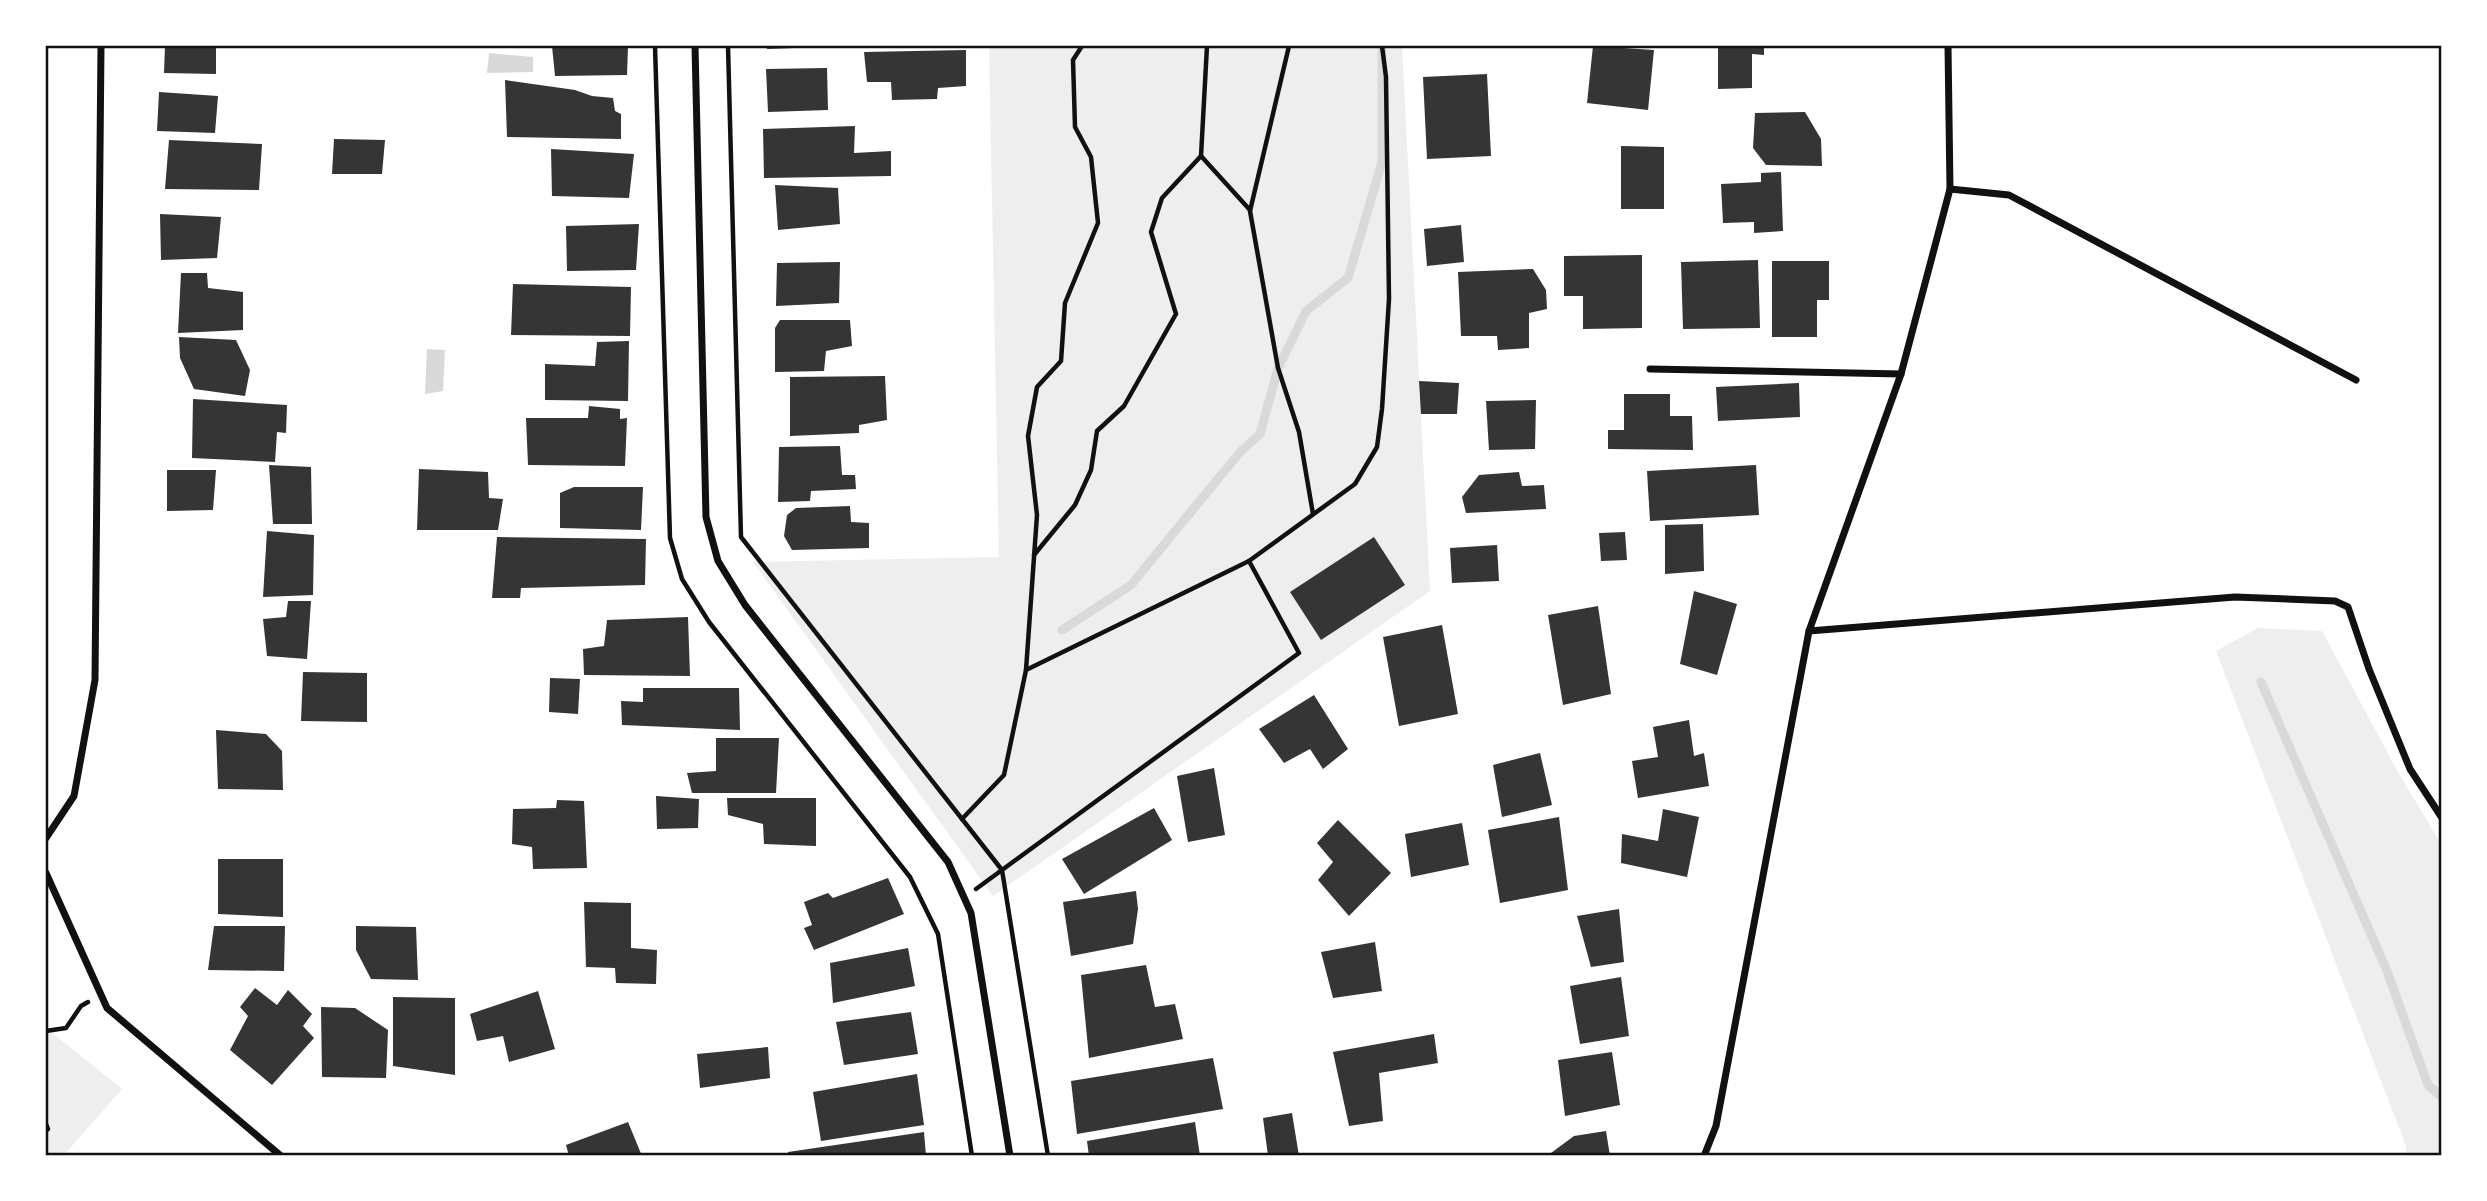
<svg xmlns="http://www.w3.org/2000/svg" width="2487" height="1201" font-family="Raleway,sans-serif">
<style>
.green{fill:#eee}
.water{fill:#d9d9d9}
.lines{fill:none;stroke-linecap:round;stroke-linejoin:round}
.stream{stroke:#d9d9d9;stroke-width:9}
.building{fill:#353535}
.path{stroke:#111;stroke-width:4.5}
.minor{stroke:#111;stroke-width:7}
.neatline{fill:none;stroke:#111;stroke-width:2.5}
</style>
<rect width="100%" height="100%" fill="#fff"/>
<g class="green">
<polygon points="989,46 1402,46 1430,591 993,896 753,562 999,557"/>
<polygon points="2258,628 2322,631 2398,772 2441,844 2441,1155 2406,1155 2406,1146 2216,651"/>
<polygon points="46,1028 122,1089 64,1155 46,1155"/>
</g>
<g class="water">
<polygon points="489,53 533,57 533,72 487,73"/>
<polygon points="427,349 445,350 443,391 425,394"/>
</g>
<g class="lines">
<g class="stream">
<polyline points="1062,630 1131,585 1240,452 1260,434 1278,368 1306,311 1348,278 1382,162 1382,50"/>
<polyline points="2261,682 2387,971 2428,1085 2442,1097"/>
</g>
</g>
<g class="building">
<polygon points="165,46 216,46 216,74 164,73"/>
<polygon points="552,46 628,46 627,75 555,76"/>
<polygon points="767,46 795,46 795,48 767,49"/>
<polygon points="1593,46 1654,50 1648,110 1587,103"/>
<polygon points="1718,46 1764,46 1764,55 1752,54 1752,88 1718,89"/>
<polygon points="966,50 966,86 938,88 937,99 892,100 891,82 867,82 864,52"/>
<polygon points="827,68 828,110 768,112 766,69"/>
<polygon points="1487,74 1491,156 1427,159 1423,77"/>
<polygon points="505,80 575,90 592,96 613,98 615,111 621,114 621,139 507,137"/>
<polygon points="159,92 218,96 215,133 157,131"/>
<polygon points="1805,112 1821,139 1822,166 1766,165 1753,148 1755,113"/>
<polygon points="855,126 854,153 891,151 891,176 764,178 763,129"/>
<polygon points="334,139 385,140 382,174 332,174"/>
<polygon points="169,140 262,144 259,190 165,189"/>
<polygon points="1621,146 1664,147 1664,209 1621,209"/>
<polygon points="551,149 634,154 629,198 552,196"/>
<polygon points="1781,172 1783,231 1754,233 1754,222 1723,223 1721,184 1761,182 1761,173"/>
<polygon points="775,185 838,188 840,224 778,230"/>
<polygon points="160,214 221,217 217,258 161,260"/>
<polygon points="639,224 636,270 567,271 566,226"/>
<polygon points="1461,225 1464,262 1427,266 1424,229"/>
<polygon points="1642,255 1642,328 1583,329 1583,296 1564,296 1564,256"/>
<polygon points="1758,260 1760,328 1683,329 1681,262"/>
<polygon points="1772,261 1829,261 1829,300 1817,300 1817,337 1772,337"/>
<polygon points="840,262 839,303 776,306 777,263"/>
<polygon points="1533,269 1546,290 1547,309 1529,313 1529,348 1498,350 1497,336 1461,336 1458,272"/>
<polygon points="181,273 207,273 208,288 243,292 243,330 178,333"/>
<polygon points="513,284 631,287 630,336 511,335"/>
<polygon points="780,320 850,320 852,346 826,351 824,371 775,372 775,328"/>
<polygon points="179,337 236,340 250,370 245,396 194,389 180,358"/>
<polygon points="629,341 628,401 545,400 545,364 595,366 597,342"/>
<polygon points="885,376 887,420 859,425 859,433 790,436 790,377"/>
<polygon points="1419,381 1459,383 1457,414 1421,414"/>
<polygon points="1799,383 1800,417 1718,421 1716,387"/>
<polygon points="1624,394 1670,394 1670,416 1692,416 1693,450 1608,449 1608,430 1624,430"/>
<polygon points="193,399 287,405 286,433 277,432 275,462 192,458"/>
<polygon points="1536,400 1535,449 1489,450 1486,401"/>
<polygon points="589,406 620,409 620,419 627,418 625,466 528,465 526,418 588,418"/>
<polygon points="840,446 842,475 855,475 856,489 811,491 810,501 778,502 779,447"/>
<polygon points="269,465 311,467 312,524 273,524"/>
<polygon points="1756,465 1759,515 1650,521 1647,471"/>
<polygon points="419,469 488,472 489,498 503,499 498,530 417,530"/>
<polygon points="167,470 216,470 213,510 167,511"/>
<polygon points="1519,472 1522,486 1544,485 1546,509 1466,513 1462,497 1479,475"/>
<polygon points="574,487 643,487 641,530 560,528 560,493"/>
<polygon points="850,506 851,522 869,523 869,548 792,550 784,536 787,515 796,508"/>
<polygon points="1703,524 1704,571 1665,574 1665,525"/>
<polygon points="267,531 314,535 313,595 263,597"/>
<polygon points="1625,532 1627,560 1601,561 1599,533"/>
<polygon points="497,537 646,539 645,585 521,588 520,598 492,598"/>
<polygon points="1374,537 1405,585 1321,640 1290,592"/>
<polygon points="1497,545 1499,581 1452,583 1450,548"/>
<polygon points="1694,591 1737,604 1717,675 1680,664"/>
<polygon points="288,601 311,601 307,659 267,656 263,619 286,617"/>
<polygon points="1598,606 1611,694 1563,705 1548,615"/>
<polygon points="688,617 690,676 584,675 583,649 604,646 607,620"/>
<polygon points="1442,625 1458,714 1399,726 1383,637"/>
<polygon points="303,672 367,673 367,722 301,721"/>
<polygon points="550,678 580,679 578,714 549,712"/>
<polygon points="643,688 739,688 740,730 622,725 621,701 643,702"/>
<polygon points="1314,695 1348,749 1323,769 1310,749 1284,763 1259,729"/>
<polygon points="1689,720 1694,756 1704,753 1709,786 1638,798 1632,761 1658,757 1653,727"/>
<polygon points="216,730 266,734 282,751 283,790 218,789"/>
<polygon points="716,738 779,738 776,793 692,793 687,773 716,771"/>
<polygon points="1540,753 1552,805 1502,817 1493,765"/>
<polygon points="1214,768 1225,835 1188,842 1177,776"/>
<polygon points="656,796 699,799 698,828 657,829"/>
<polygon points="727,798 816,798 816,846 764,844 763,824 728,815"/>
<polygon points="557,800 584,801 587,868 533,869 532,847 512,844 513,809 556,808"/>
<polygon points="1154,808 1172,840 1084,894 1062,859"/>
<polygon points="1663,809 1699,817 1687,877 1621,863 1622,834 1658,841"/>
<polygon points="1559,817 1568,890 1500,903 1488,830"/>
<polygon points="1338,820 1391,873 1349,916 1318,880 1333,862 1317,843"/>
<polygon points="1462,823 1469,865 1411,877 1405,834"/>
<polygon points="218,859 283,859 283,917 218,914"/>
<polygon points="888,878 904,914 814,950 804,928 812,925 804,902 828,893 833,898"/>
<polygon points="1136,891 1138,909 1133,944 1071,956 1063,902"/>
<polygon points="584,902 631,903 631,948 657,950 656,984 616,983 615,968 586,967"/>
<polygon points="1619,909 1624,962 1591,967 1577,916"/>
<polygon points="214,926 285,926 284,971 208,970"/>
<polygon points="356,926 416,927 418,980 371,979 356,950"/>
<polygon points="1375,942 1382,991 1333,998 1321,952"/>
<polygon points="908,948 915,986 833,1003 830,963"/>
<polygon points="1146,965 1155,1007 1175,1004 1183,1039 1089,1058 1081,975"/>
<polygon points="1621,977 1629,1036 1580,1044 1570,986"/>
<polygon points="255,988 277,1005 288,990 312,1014 303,1026 314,1038 272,1085 230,1050 248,1016 240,1007"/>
<polygon points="538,991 555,1049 509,1062 503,1036 477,1041 470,1014"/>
<polygon points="393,997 455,998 455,1075 393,1066"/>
<polygon points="321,1007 355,1008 388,1030 386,1078 322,1077"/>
<polygon points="911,1012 918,1054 844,1065 836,1022"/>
<polygon points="1434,1034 1438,1063 1379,1073 1383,1121 1349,1126 1333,1052"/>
<polygon points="768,1047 770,1078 700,1088 697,1054"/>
<polygon points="1612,1052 1620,1105 1565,1116 1558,1060"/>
<polygon points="1213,1058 1223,1109 1077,1134 1071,1081"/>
<polygon points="917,1074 924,1125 821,1141 813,1092"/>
<polygon points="1292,1113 1299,1156 1268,1156 1263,1118"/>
<polygon points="628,1122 642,1156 569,1156 566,1145"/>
<polygon points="1195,1122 1200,1156 1089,1156 1087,1141"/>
<polygon points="1606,1131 1610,1156 1551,1156 1551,1153 1574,1136"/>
<polygon points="924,1132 926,1156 789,1156 788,1152"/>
</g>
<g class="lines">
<g class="path">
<polyline points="655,46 670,538 682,579 709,622 910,877 938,934 972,1156"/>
<polyline points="728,46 741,537 1002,870 1048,1156"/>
<polyline points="1289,46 1250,211 1278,368 1299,432 1313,514"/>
<polyline points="1201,156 1250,210"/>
<polyline points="1034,555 1075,505 1091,470 1097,431 1124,406 1176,314 1151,232 1162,198 1201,156 1207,46"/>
<polyline points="1026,670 1037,515 1028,436 1037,387 1061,361 1065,303 1098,223 1091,157 1075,127 1073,60 1082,46"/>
<polyline points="962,819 1004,775 1026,670 1249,561 1355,484 1377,447 1382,409 1389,299 1386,77 1382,46"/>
<polyline points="976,889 1299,653 1249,561"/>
<polyline points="46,1031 66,1028 81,1006 88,1002"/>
<polyline points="46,1124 48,1129 46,1131"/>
</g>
<g class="minor">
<polyline points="695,46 706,517 718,561 745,605 948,862 971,913 1010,1156"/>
<polyline points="1950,189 2009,195 2356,380"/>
<polyline points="1650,369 1901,374"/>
<polyline points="1809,631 2235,597 2335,601 2348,607 2369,669 2410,769 2442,818"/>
<polyline points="46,838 74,796 95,680 101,46"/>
<polyline points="46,873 107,1008 281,1156"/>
<polyline points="1704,1156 1716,1126 1809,631 1901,374 1950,189 1948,46"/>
</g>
</g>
<rect width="2487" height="1201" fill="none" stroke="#ffffff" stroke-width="94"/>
<rect x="47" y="47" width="2393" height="1107" class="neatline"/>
</svg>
